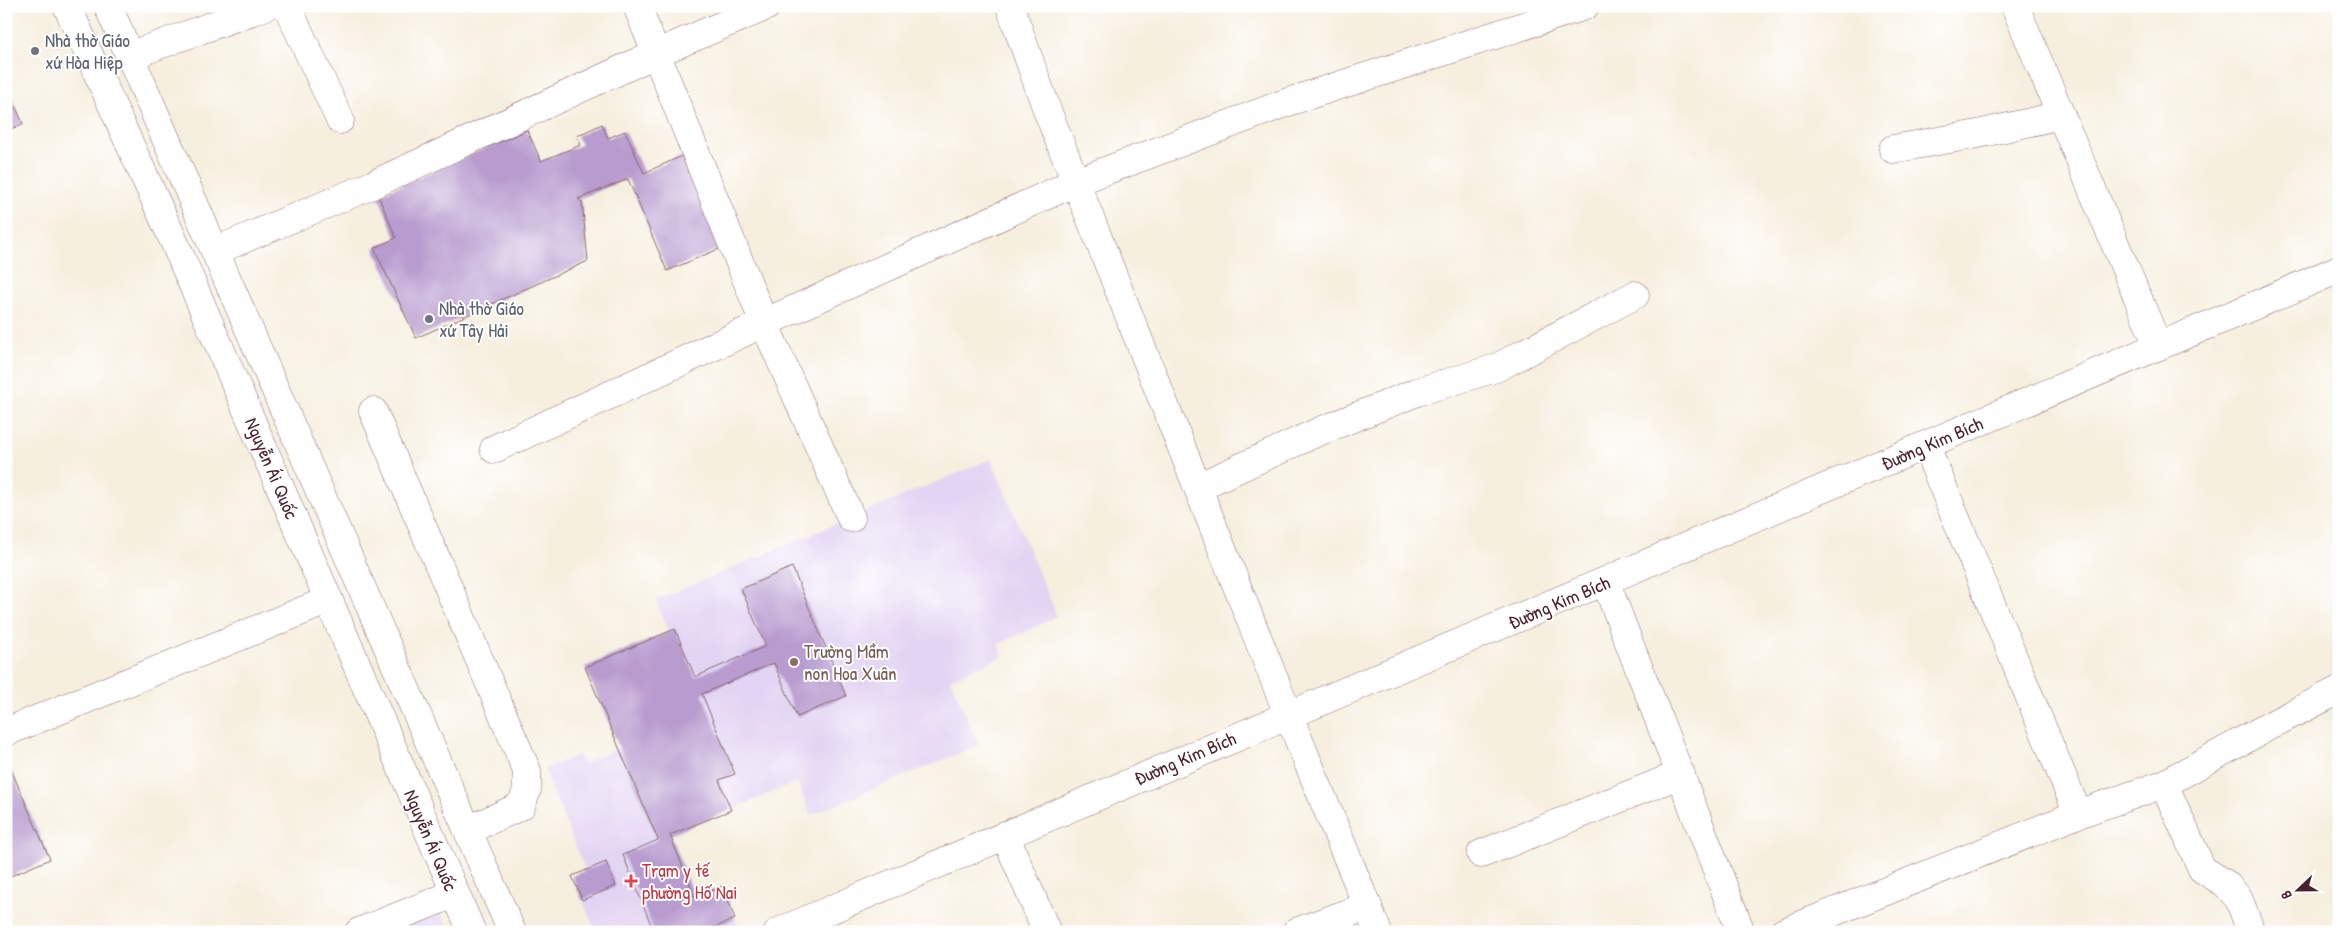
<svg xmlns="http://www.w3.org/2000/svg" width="2345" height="938" font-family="'Patrick Hand',sans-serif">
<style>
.built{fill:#e2d4f3}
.building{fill:#b89bcf}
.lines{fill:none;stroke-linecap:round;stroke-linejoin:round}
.street-casing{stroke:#86686a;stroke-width:29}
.primary-casing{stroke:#86686a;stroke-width:29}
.street{stroke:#fff;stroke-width:28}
.primary{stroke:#fff;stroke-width:28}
.worship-dot{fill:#6b7280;stroke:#fff;stroke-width:2}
.education-dot{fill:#8d6e63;stroke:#fff;stroke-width:2}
.health-dot{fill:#e0444e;stroke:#fff;stroke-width:2}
.labels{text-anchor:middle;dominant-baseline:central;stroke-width:4;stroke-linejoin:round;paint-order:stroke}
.worship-label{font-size:19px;fill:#5b616d;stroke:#fff;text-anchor:start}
.street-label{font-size:19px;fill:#4a1f2b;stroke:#fff}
.education-label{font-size:19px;fill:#785e54;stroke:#fff;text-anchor:start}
.health-label{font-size:19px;fill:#be3a42;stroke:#fff;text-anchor:start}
</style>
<rect width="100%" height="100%" fill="#fff"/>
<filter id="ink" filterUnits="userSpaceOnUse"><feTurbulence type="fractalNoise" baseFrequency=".02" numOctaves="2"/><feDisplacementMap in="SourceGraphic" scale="10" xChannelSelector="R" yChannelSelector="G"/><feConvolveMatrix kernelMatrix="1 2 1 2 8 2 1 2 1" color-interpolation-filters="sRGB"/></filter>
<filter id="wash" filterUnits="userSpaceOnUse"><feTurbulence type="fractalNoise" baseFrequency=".0096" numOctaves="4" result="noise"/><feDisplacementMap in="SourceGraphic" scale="20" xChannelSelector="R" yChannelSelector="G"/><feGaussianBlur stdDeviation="1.12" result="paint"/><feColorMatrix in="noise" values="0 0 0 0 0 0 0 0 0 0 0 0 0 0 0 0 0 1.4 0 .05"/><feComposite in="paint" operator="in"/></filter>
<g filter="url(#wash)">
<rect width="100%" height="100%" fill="#f6efde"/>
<g class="built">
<polygon points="991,459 1057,616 998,645 1003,656 950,679 979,745 811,815 797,782 670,835 695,897 723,886 740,932 596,932 572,876 585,870 544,769 578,755 583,764 620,747 585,667 669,632 656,600"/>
<polygon points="440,911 450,932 386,932"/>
<polygon points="836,922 840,932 812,932"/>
</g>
<g id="blocks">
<g class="building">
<polygon points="6,88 8,88 23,124 6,131"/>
<polygon points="602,124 608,138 625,131 644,173 682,156 721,248 667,271 628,179 578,199 582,202 588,261 416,338 374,248 396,238 378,195 527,130 541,161 581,145 577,136"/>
<polygon points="792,567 846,696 797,717 774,663 702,694 735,774 719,780 731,810 670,835 695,897 723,886 735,919 704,932 654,932 623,855 658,840 585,667 675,629 695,677 766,646 741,589"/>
<polygon points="6,758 50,859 6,878"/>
<polygon points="606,862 616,886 582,900 572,876"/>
</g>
</g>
</g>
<g filter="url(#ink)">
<use href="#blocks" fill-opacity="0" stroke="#86686a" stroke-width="1"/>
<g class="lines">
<g class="street-casing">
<g id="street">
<polyline points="287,6 340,120"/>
<polyline points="637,6 764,323 851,518"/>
<polyline points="1010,6 1047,110 1288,714 1378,932"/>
<polyline points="2015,6 2158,346"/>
<polyline points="129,56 266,6"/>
<polyline points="1893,149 1978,134 2061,115"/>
<polyline points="215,251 372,185 655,54 767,6"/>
<polyline points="373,411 527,771 527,790 521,806 468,830"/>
<polyline points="1926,446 2078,814"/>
<polyline points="494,449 764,323 1076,182 1288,102 1585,6"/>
<polyline points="1198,487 1318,432 1417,392 1496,368 1635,295"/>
<polyline points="1606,583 1741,932"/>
<polyline points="6,732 329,600"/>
<polyline points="2164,784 2202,869 2226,884 2239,899 2251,932"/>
<polyline points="1005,835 1047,932"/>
<polyline points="1481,854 1681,774"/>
<polyline points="359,932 454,894"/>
<path d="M 778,932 C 1298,710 1820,493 2339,269"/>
<polyline points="1296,932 1368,906"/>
<polyline points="1784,932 2078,814 2164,784 2271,725 2339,690"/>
</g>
</g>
<g class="primary-casing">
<g id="primary">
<polyline points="67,6 176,246 472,932"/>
<polyline points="108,6 512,932"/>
</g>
</g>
<use href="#street" class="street"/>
<use href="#primary" class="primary"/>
</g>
</g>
<g class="worship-dot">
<circle cx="35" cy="51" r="5"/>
<circle cx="429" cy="319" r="5"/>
</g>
<circle class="education-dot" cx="794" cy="662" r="5"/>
<path class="health-dot" d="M628.5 873.5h5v5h5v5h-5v5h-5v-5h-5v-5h5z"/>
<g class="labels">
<g class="worship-label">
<text x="45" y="40">Nhà thờ Giáo<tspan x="45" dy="22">xứ Hòa Hiệp</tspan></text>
<text x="439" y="308">Nhà thờ Giáo<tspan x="439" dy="22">xứ Tây Hải</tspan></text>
</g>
<g class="street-label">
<text transform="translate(1932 443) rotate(-23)">Đường Kim Bích</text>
<text transform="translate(272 468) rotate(67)">Nguyễn Ái Quốc</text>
<text transform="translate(1559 602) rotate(-23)">Đường Kim Bích</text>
<text transform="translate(1185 758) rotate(-23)">Đường Kim Bích</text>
<text transform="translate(431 840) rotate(67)">Nguyễn Ái Quốc</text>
</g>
<g class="education-label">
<text x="804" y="651">Trường Mầm<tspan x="804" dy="22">non Hoa Xuân</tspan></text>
</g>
<g class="health-label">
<text x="642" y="870">Trạm y tế<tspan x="642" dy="22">phường Hố Nai</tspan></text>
</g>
</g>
<rect width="2345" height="938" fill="none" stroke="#fff" stroke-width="25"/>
<g transform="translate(2298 890) rotate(248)" stroke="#ffffff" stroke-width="4" paint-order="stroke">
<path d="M0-4L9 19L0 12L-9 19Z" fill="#4a1f2b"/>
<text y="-8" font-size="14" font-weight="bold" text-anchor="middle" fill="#4a1f2b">B</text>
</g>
</svg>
